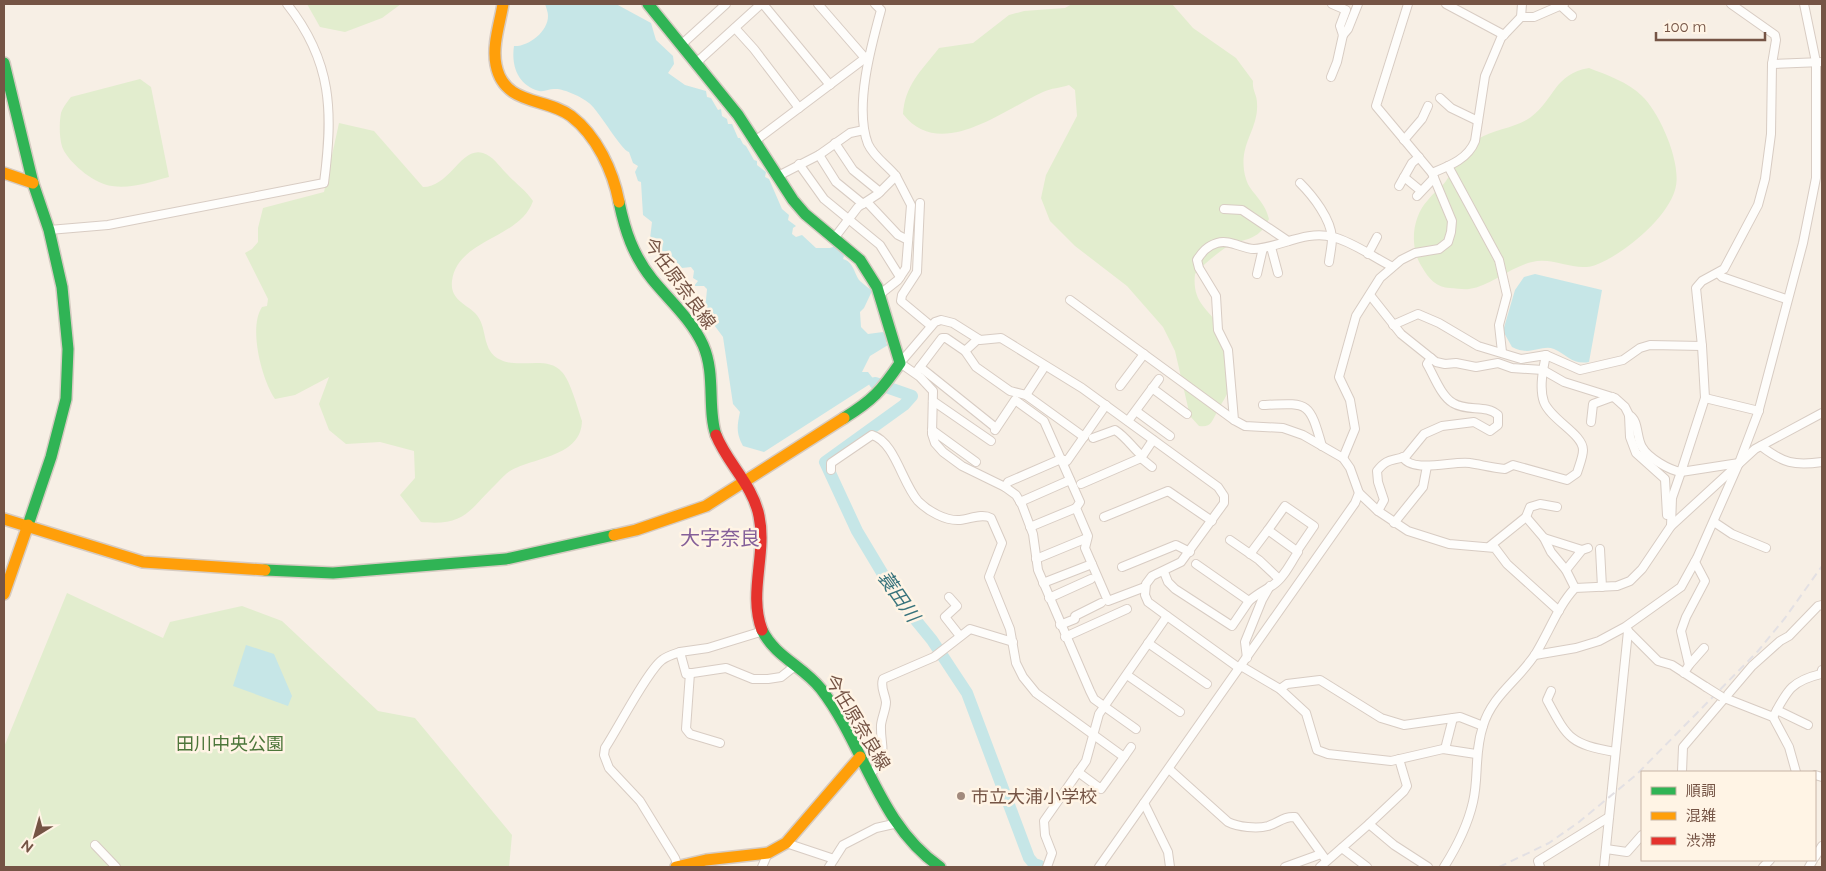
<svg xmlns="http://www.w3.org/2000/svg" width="1826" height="871" font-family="Raleway,'Noto Sans JP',sans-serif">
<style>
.green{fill:#e2edce}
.water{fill:#c6e6e7}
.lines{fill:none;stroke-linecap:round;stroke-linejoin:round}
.river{stroke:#c6e6e7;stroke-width:12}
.street-casing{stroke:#d8ccc3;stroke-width:10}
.fast-casing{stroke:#d6cbc2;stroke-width:14}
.slow-casing{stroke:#d6cbc2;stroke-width:14}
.jam-casing{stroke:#d6cbc2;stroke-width:14}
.street{stroke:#fefdfb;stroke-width:8}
.fast{stroke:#30b455;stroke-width:11}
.slow{stroke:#ff9f0a;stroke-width:11}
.jam{stroke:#e5322d;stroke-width:11}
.rail{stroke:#e3e0e3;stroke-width:2;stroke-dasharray:8 5;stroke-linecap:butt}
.street-bridge-casing{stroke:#d8ccc3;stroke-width:10;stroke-linecap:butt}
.street-bridge{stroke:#fefdfb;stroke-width:8}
.poi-dot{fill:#a28a7d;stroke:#fff4e5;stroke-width:2}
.labels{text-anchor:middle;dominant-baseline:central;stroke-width:5;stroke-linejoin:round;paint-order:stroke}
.street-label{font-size:18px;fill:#755445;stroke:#fff4e5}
.park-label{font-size:18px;fill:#4d763a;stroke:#fff4e5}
.poi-label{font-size:18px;fill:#755445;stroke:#fff4e5;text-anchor:start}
.water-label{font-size:19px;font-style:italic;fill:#38737c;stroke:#fff4e5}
.quarter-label{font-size:20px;fill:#845f99;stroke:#fff4e5}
</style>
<rect width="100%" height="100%" fill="#f7efe5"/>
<g class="green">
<polygon points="307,4 401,4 382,18 345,32 320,27"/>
<path d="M 1072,4 L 1172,4 L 1193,28 L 1236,58 L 1253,81 C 1252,90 1257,95 1257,103 C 1259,131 1236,145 1246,179 C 1250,193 1264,199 1269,219 C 1258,243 1243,237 1225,248 C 1215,255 1203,265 1195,274 C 1192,301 1206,308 1221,327 C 1233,344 1234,372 1228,391 C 1226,398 1220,405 1217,412 C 1212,421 1211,428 1199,426 L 1190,416 L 1175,351 L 1163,327 L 1127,286 L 1075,246 L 1050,221 L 1041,198 L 1046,175 L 1077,116 L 1075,90 L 1069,85 C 1061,88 1051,88 1043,92 C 1003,110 940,162 903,114 C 905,85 921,71 939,48 L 973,43 L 1009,15 L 1024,11 L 1065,8 Z"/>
<path d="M 1589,68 C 1607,75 1628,82 1642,96 C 1660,113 1683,165 1675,190 C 1667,218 1625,253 1598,264 C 1576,274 1555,256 1532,262 C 1510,267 1491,286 1469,289 C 1464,290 1456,288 1450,288 C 1437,288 1428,278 1422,267 C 1409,247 1412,217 1428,200 C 1433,193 1441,188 1446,181 C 1456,166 1463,149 1478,139 C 1494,129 1516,128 1531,117 C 1555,99 1554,74 1589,68 Z"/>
<path d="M 140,79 L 151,87 L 169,177 C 150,182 131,189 112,186 C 95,184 73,166 64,151 C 59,142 59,123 61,113 C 63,107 68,101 71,97 Z"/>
<path d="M 339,123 L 374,131 L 423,187 C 450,187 461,146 483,153 C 493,156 499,166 506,173 C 515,183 526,190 533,201 C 520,239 457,239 452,281 C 450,299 464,303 475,313 C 489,327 480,351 501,360 C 519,369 548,355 562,372 C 570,380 578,409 582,421 C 581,457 534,457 510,471 C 505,474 500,480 496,484 C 468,511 466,526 421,522 L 400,495 L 415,478 L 414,451 L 380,442 L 346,444 L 329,430 L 319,404 L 329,377 L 295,395 L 275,399 C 262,380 248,328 262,307 L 267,306 L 268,299 L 245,253 L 252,249 L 258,242 L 258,228 L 263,208 L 324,192 Z"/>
<polygon points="67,593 163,638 170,622 242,606 282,621 378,711 415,718 512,835 509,867 4,867 4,747"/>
</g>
<g class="water">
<path d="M 545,4 L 616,4 L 651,23 L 656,40 L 673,56 L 674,64 L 668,73 L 685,85 L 706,91 L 707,97 L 711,98 L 718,110 L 721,109 L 722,116 L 727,119 L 728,124 L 732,124 L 738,138 L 740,138 L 743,144 L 746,146 L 754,160 L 757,161 L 757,165 L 766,172 L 765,177 L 769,179 L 782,209 L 789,215 L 788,220 L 796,226 L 793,228 L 792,234 L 796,237 L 802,235 L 816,248 L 830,248 L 836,246 L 844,256 L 843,259 C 854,262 854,274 860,281 C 863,284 868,287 872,291 L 864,308 L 860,312 L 861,327 L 868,334 L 883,332 L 888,338 L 886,343 L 888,345 L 870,356 L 862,372 L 868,372 L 875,381 L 884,382 L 880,387 L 870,384 L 764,452 L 743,446 C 736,433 737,426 740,412 L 733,404 L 723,337 L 700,306 L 706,300 L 707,289 L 704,286 L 694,286 L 698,281 L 693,278 L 694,271 L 691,267 L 682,268 L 677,263 L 672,265 L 650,239 L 652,222 L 643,215 L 641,182 L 638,181 L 635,172 L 638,166 L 633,163 L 629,152 C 621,150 600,112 589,103 C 582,97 563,88 554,89 C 549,89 545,92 539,91 C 518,85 511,66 514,46 C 528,47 548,32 548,16 C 548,12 546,7 545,4 Z"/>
<path d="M 1535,274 L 1602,290 L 1589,362 C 1573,365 1567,355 1554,349 C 1541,344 1531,357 1512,347 L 1503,331 L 1515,290 L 1524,277 Z"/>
<polygon points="246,645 274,654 292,696 288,706 233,686"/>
</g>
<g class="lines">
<polyline class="river" points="875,383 912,396 904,405 825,462 857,531 896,596 932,640 967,693 1029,858 1034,864 1040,866"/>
<g class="street-casing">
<g id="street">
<polyline points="763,4 830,85"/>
<polyline points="818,4 865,58"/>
<polyline points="1446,4 1504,35"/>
<polyline points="1560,5 1572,16"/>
<polyline points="1521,17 1534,17 1564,4"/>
<polyline points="735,28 754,49 799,108"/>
<polyline points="1343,35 1348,29 1358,4"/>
<polyline points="681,45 726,4"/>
<polyline points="696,63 761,4"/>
<polyline points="1772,64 1822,62"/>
<polyline points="1331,77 1337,62 1343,35 1340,26 1346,10 1332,4"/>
<polyline points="1440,98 1451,108 1478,121"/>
<polyline points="1404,140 1422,119 1428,106"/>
<polyline points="755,141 868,56"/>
<polyline points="835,143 853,170 880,192"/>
<polyline points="819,155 836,182 863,204"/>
<polyline points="799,164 824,199 880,245 900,277"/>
<polyline points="1448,166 1499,260 1507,295 1499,325 1502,352"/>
<path d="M 1432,173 C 1449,166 1468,159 1475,141 L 1485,76 L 1501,38 L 1521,17 L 1522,4"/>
<polyline points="778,176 819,155 850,133 864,130"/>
<polyline points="1404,177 1421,191"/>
<path d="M 1300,183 C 1313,196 1331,219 1332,238 C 1332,246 1330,254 1329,262"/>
<polyline points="1399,186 1412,163 1419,157"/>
<polyline points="1417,196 1434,178"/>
<polyline points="867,202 898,235 908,240"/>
<polyline points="920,203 917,272 902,295 901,301 931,326"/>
<polyline points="1224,209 1242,210 1288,241"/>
<path d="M 49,230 L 108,225 L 324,183 C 333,113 333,62 287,4"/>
<path d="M 835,237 L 858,207 L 878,194 L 896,176 C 887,165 874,157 868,144 C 854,108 871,46 881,10 L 875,4"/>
<polyline points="1271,247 1278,273"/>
<polyline points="1368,254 1377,237"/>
<path d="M 1391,266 C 1373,257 1353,242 1333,237 C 1305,230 1282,247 1254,249 C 1242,249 1230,239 1217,243 C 1207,246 1202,252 1197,260 L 1199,268 L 1216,296 L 1218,330 L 1228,350 L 1234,420 L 1245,426 L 1283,428 L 1303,435 L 1343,458 L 1350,468 L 1359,493 L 1378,511 L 1408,531 L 1449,544 L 1495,548 L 1507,564 L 1559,611"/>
<polyline points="1718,273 1722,277 1786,299"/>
<polyline points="1257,274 1263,248"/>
<polyline points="879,295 898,280 906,268 911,205 896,176"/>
<polyline points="1370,295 1401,334 1436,362 1445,364 1456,363 1476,367 1498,363 1512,368 1543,370 1564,382 1615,398 1625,407 1629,415 1630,437 1636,453 1665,479 1667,515"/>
<polyline points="1070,300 1234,420"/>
<polyline points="1393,325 1418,314 1439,323 1478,346 1521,359 1546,355 1580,370 1623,360 1640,348 1650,345 1702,346 1696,288 1702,281 1724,269 1758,205 1765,179 1771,134 1772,64 1776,40 1775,35 1731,4"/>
<polyline points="1702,346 1705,398 1681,472 1739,463"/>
<polyline points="965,351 976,367 1010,391 1026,395 1084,437"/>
<polyline points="920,367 996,428"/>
<polyline points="917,371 942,338 946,338 965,351 978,339"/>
<polyline points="1120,386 1144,354"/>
<polyline points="1152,388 1187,414"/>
<polyline points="1026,395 1045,366"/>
<polyline points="1705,398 1759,411"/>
<polyline points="933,401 991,441"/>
<path d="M 1263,405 C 1309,403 1309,401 1322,446"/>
<polyline points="1136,411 1170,436"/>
<polyline points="1128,421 1159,379"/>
<polyline points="1591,422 1593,404 1612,397"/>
<polyline points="932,430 976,462"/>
<polyline points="995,430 1015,400 1044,421 1080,502 1076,508 1088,536 1085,548 1108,601 1145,587"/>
<path d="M 1093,438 L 1115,430 C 1126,437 1132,447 1141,455"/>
<path d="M 1761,446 C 1783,463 1794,466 1822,462"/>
<path d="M 1403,457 C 1412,474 1455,460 1470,463 C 1482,465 1493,468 1505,469 L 1513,465 L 1567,480 L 1577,473 C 1579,466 1583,457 1583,450 C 1583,434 1551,420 1544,402 C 1539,388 1543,369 1546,355"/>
<polyline points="1343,458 1355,429 1350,400 1339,377 1356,316 1380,278 1401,260 1415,253 1439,249 1448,242 1451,232 1452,221 1432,173 1376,106 1408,4"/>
<polyline points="1152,467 1141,458 1153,440"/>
<path d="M 831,470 L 831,463 L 872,435 C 895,442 902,483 918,501 C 928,511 945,521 960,520 C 970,519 982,513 991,518 L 1002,543 L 989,577 L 1010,629 L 1016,663 L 1023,677 L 1036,693 L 1124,757 L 1101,789 L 1078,772"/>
<polyline points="1081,484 1141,458"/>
<polyline points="1005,487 1008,482 1061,459 1067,461 1106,405"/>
<polyline points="1020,502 1070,480"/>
<path d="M 1378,511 L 1384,500 L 1378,482 L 1377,471 C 1388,457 1392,462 1406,456 L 1424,434 L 1442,426 L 1474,422 L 1490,431 L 1498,425 L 1498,415 C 1486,404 1467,412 1453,403 C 1441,396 1434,376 1427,364 L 1431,358"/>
<polyline points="1104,517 1168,491 1212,521"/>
<polyline points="1526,517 1544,538 1582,550"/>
<polyline points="1714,522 1732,534 1766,548"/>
<polyline points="1394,523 1423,487 1427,466"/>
<polyline points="1671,526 1755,449 1822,413"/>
<polyline points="1030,527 1076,508"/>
<polyline points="1544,538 1551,552 1566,570"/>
<polyline points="1230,540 1259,560 1279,579"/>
<polyline points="1490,546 1526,517 1530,507 1540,504 1557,507"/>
<polyline points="1600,549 1602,587"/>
<polyline points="1250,554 1268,530"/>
<polyline points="1036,559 1087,538"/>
<polyline points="1122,567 1176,545 1190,552"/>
<polyline points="1164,572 1168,582 1175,589 1232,626 1249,601 1196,564"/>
<polyline points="1043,583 1092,564"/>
<polyline points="1575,588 1566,570 1582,550 1588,548"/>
<polyline points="949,597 957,606 945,617 960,636"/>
<polyline points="1049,598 1091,579"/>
<path d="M 1249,601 C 1257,594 1265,590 1273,585 C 1284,578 1291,562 1298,552 L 1268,530 L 1285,506 L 1314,526 L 1297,551"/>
<polyline points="1060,625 1075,619 1075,616 1101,603"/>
<polyline points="1626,629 1658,661 1672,665 1706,687"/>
<polyline points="1065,637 1127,609"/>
<polyline points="1148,643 1207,684"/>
<polyline points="680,652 708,648 763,631"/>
<polyline points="1535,655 1576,648 1599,641 1625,627 1681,587 1697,558 1739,463 1758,413 1803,243 1816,178 1816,62 1804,4"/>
<polyline points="1247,658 1245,642 1262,600 1270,586"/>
<polyline points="1689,665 1704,648"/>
<polyline points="1241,666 1280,689 1306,713 1317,750 1328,754 1391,761 1443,749 1476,754"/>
<polyline points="690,673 686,729 690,734 720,743"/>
<polyline points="1684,673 1689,665 1681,631 1686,617 1705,581 1695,562"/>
<polyline points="1127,675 1180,712"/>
<polyline points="1280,689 1287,684 1320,680 1381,718 1404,725 1460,717 1483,726"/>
<path d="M 1551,691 L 1547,700 C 1568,739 1570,744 1615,752"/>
<polyline points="1722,697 1773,717 1789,747 1796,772"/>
<polyline points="1777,710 1808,725"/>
<path d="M 1773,717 C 1787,691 1791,681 1821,674 L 1822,670"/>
<polyline points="1136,729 1094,699 1090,691 1038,570 1033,534 1022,505 1016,495 1005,487 962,466 943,452 935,443 932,434 933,391 920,377 900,363 935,322 941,320 953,323 980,340 1001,338 1082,388 1218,487 1224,496 1224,503 1181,562 1152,576 1146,584 1145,595 1148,602 1167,616 1239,668"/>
<polyline points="1445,749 1453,718"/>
<polyline points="1124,757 1131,747"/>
<path d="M 1169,769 L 1228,822 C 1238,827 1257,829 1268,826 C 1278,823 1284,816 1295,817 L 1326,860"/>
<polyline points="1682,772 1683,747 1752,666 1780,641 1789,636 1818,606 1822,605"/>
<path d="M 870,774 C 890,757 880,747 881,725 C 882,717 886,709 886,702 C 885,693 880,688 883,679 L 934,657 L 970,629 L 1013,642"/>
<polyline points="1815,775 1822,777"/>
<polyline points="1144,803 1168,852 1170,867"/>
<polyline points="1369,824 1404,791 1407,786 1399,759"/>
<polyline points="786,843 834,859"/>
<polyline points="95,845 116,867"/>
<polyline points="1342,848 1367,867"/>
<polyline points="1606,849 1627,852 1642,835"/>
<polyline points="1815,857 1822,846"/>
<path d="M 678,867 L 675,858 L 640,801 L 609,768 L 604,755 L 605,748 C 617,730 648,670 662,660 C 667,656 674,654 680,652 L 686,674 L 726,668 L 753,679 L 768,679 L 781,677 L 795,666"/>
<polyline points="762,867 768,853"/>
<polyline points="829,867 843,845 876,828 898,823"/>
<polyline points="1047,867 1052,853 1045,835 1044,821 1086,761 1099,714 1167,616"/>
<polyline points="1099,867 1355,503 1359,493"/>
<polyline points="1285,867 1321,854"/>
<polyline points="1320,867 1369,824 1394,845 1428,867"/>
<path d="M 1444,867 C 1456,848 1468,824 1473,802 C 1479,777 1474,753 1483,726 C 1492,695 1520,679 1536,653 C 1549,632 1558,606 1575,588 L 1617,586 L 1630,581 L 1642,569 L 1671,526 L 1672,498 L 1681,472 C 1669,470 1648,458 1642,447 C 1636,437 1639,420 1629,415"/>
<polyline points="1540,867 1538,861 1609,817"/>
<polyline points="1604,867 1628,631"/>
<polyline points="1763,867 1770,860"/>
<polyline points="1809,867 1813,860"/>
</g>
</g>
<g class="fast-casing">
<g id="fast">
<path d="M 648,4 L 738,115 L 793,200 L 805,214 L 860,260 L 877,287 L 900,363 C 881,391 873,400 844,418"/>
<polyline points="4,63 33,183 49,230 62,287 68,349 66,399 51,457 28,525"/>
<path d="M 619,202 C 625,231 633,255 652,279 C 669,300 691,319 703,345 C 716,374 707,409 716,435"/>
<polyline points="265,570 333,573 506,559 614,535"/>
<path d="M 762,630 C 775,657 803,666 821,689 C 865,746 878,824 940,867"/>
</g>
</g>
<g class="slow-casing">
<g id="slow">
<path d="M 503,4 C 500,23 492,45 496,65 C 504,106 546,97 571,116 C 597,136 613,171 619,202"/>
<polyline points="4,173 33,183"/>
<polyline points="4,519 143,562 265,570"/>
<polyline points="614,535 636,530 706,506 844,418"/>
<polyline points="4,594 28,525"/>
<polyline points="676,867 706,860 768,853 786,843 860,757"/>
</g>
</g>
<g class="jam-casing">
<path id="jam" d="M 716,435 C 727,463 753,485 759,516 C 767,554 748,593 762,630"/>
</g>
<use href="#street" class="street"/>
<use href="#fast" class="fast"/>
<use href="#slow" class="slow"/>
<use href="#jam" class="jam"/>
<polyline class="rail" points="1499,867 1549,843 1579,822 1636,775 1758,651 1785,618 1822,566"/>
<g class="street-bridge-casing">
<polyline id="street-bridge" points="1706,687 1722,697"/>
</g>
<use href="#street-bridge" class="street-bridge"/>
</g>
<circle class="poi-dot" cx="961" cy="796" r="5"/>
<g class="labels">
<g class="street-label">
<text transform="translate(680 283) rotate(54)">今任原奈良線</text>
<text transform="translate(858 722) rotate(59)">今任原奈良線</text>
</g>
<g class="park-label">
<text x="230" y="743">田川中央公園</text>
</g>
<g class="poi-label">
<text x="971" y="796">市立大浦小学校</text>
</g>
<g class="water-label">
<text transform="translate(899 596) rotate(55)">蓑田川</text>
</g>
<g class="quarter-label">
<text x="720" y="538">大字奈良</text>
</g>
</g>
<rect width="1826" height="871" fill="none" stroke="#755445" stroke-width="10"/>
<rect x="1641" y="771" width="175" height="90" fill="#fff4e5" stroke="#c8b4a5"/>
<rect x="1651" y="787" width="25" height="8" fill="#30b455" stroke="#c8b4a5"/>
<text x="1686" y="796" font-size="15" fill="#755445">順調</text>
<rect x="1651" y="812" width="25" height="8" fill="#ff9f0a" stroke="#c8b4a5"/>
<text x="1686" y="821" font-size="15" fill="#755445">混雑</text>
<rect x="1651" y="837" width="25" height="8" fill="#e5322d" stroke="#c8b4a5"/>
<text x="1686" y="846" font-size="15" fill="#755445">渋滞</text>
<g transform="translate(35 836) rotate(217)" stroke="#fff4e5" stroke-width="4" paint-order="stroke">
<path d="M0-4L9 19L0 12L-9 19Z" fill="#755445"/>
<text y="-8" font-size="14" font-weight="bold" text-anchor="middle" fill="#755445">N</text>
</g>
<path d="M1656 32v8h109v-8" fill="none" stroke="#755445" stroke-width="2.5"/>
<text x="1664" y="32" font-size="15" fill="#755445" stroke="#fff4e5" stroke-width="4" paint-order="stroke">100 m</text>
</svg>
